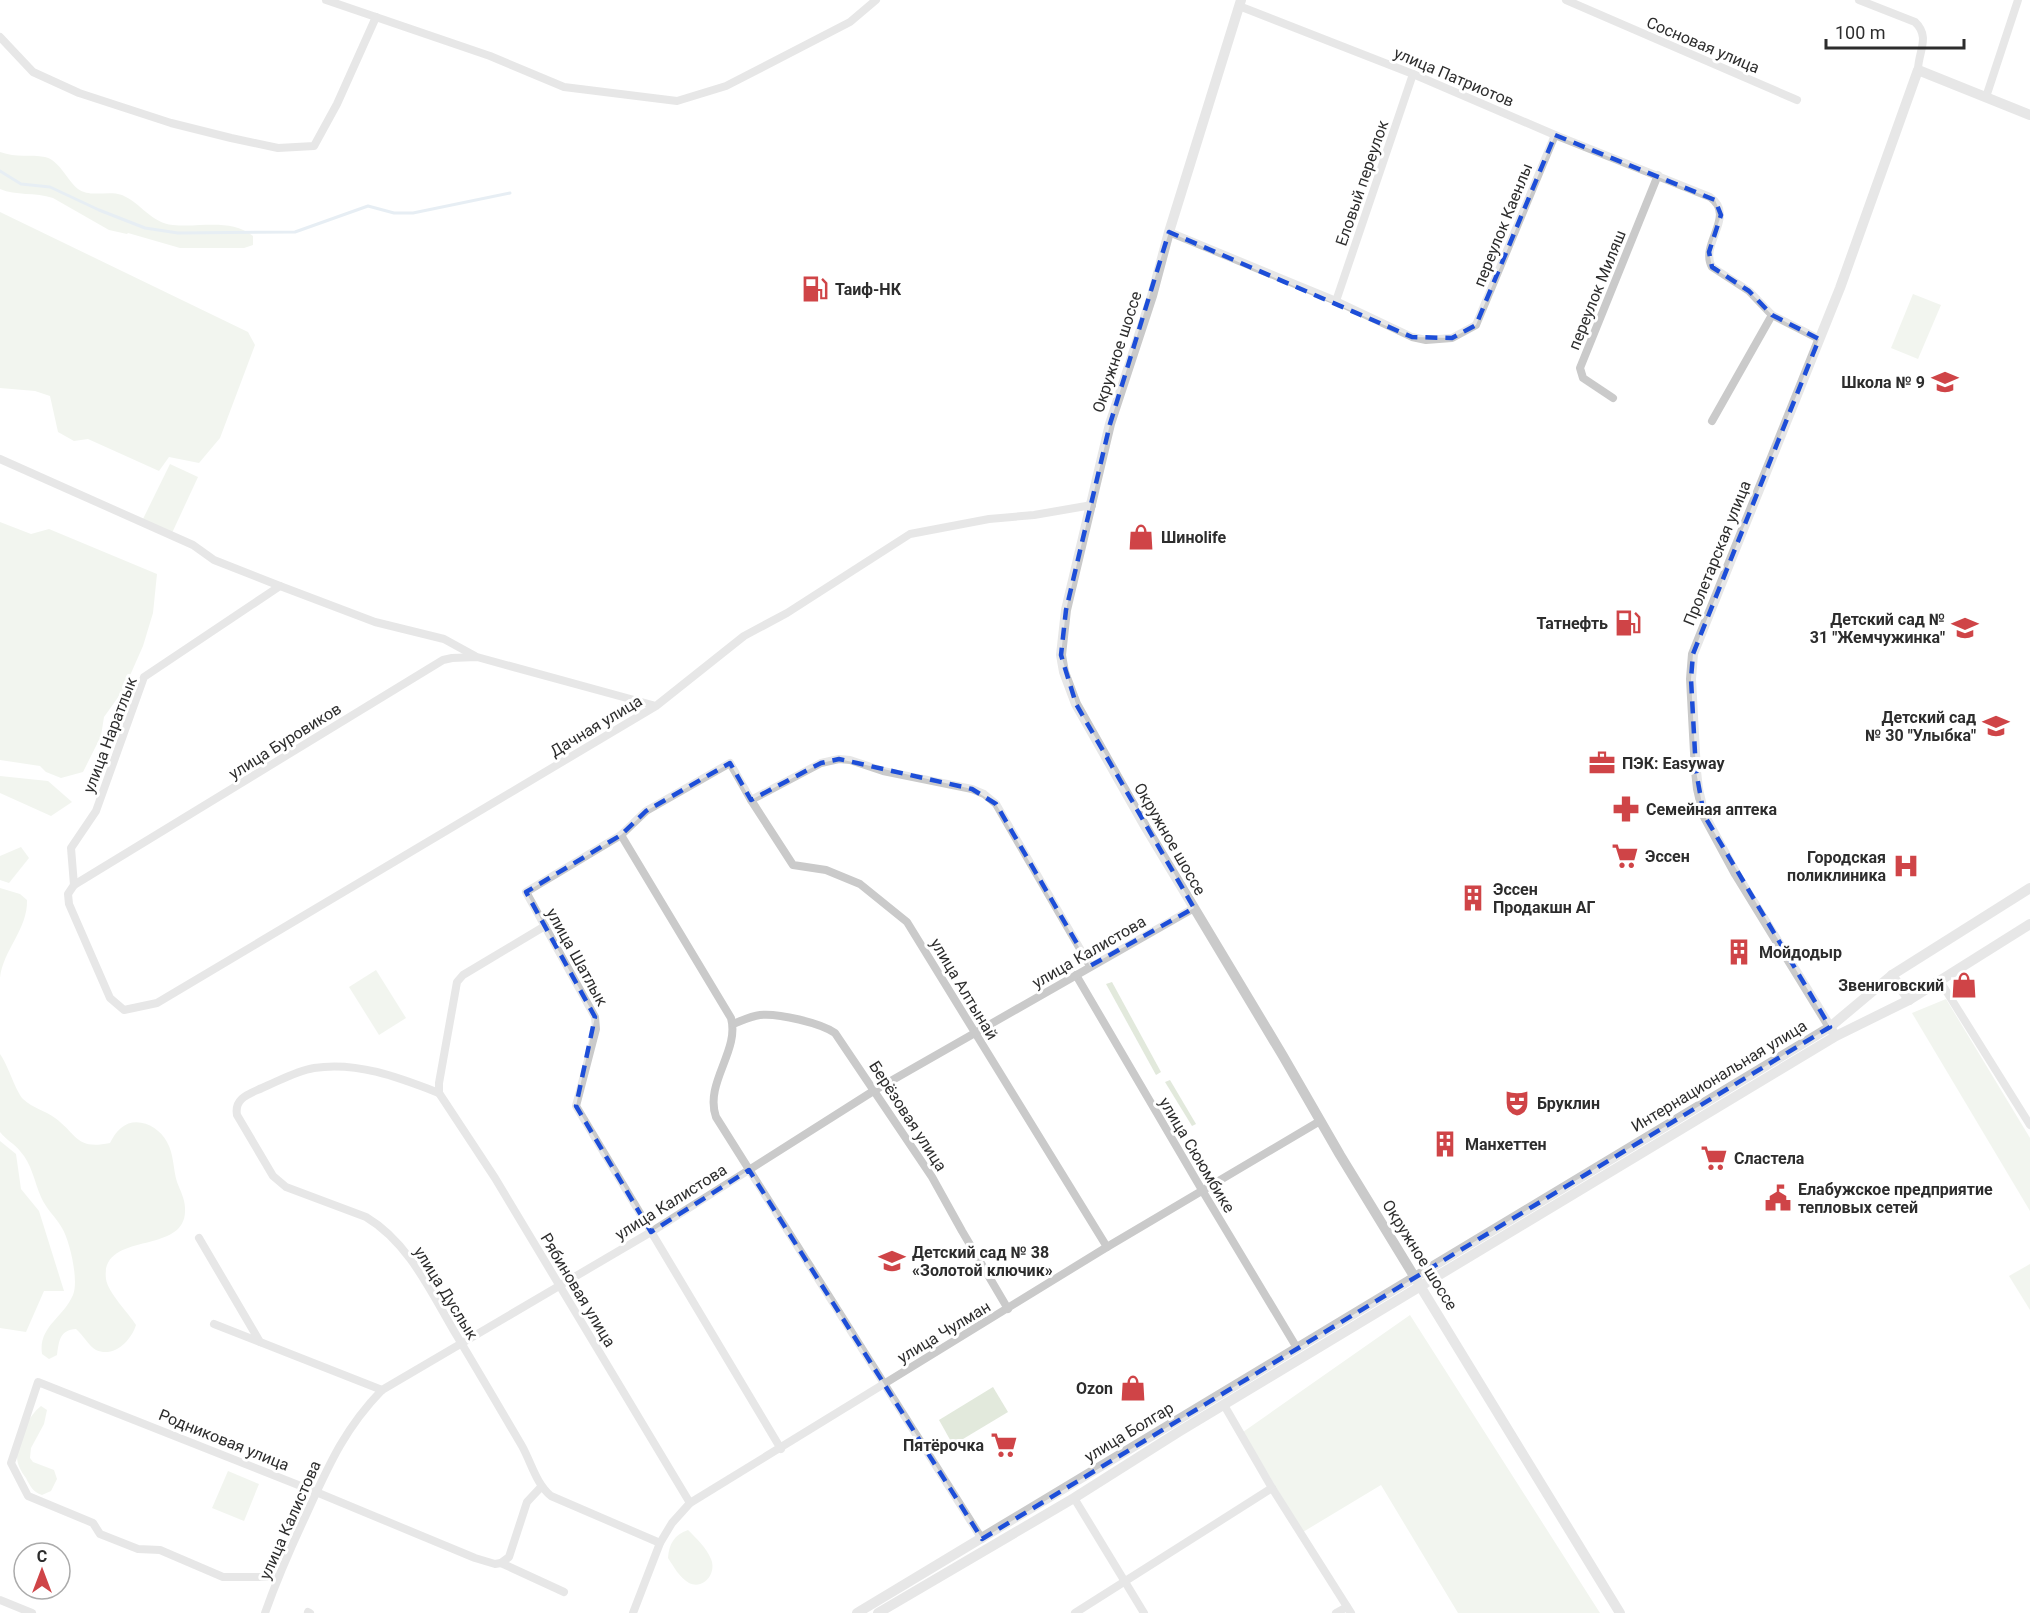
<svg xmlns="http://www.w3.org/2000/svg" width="2030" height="1613" font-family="Roboto,sans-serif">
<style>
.green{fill:#e2e9dc}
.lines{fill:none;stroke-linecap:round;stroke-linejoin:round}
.stream{stroke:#cadae6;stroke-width:3}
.minor{stroke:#cacaca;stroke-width:8}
.tertiary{stroke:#cacaca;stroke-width:10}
.marked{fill:none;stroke:#1d4ed8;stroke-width:4.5;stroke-dasharray:12 8;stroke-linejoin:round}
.labels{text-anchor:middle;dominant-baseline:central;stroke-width:6;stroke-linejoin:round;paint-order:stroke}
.street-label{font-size:16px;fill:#2d2d2d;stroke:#fff}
.poi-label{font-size:16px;font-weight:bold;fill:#2d2d2d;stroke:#fff;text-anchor:start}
</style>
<rect width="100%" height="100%" fill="#fff"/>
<g class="green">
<path d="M 0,152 C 17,158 30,154 45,157 C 59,160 67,180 78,189 C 90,198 108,190 122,195 C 141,203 151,223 173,225 C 200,228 230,218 253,236 L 253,245 L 244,248 L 180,248 L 128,233 L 127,234 L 109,230 L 53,198 C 35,192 16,196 0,189 Z"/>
<polygon points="0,212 248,332 255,345 220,438 199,463 169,457 159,471 88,439 74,441 58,432 50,396 35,391 0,388"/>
<polygon points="1913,294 1941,305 1918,359 1891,348"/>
<polygon points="170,464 198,477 172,533 143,519"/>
<polygon points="0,522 31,534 49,529 157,574 153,613 143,646 124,689 104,717 101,736 83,772 61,778 46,772 40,766 0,760"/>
<polygon points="0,776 48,781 72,802 51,816 0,793"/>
<polygon points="21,847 29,858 9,883 0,880 0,856"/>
<path d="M 0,888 L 20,894 L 27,900 C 28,929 3,950 0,978 Z"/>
<polygon points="376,970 406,1018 379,1035 349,987"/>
<polygon points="1112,982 1161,1072 1156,1075 1106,984"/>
<polygon points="1946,999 2030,1138 2030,1211 1912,1013"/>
<path d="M 0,1054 C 9,1067 15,1090 23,1099 C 32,1108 46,1111 55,1118 C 78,1135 76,1150 110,1143 C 113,1137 116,1132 121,1128 C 136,1115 159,1126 167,1142 C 174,1154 173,1169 177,1182 C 180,1190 185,1199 185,1208 C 188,1257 100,1229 106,1279 C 108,1293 128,1312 136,1325 C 131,1341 114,1358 96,1350 C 89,1346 83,1335 76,1329 C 60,1330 59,1340 57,1355 L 49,1359 L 42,1354 C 38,1327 63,1318 73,1295 C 79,1281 70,1241 62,1228 C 56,1217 46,1209 41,1197 C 34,1181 32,1164 20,1151 C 15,1144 6,1140 0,1132 Z"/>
<polygon points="1170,1080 1196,1124 1192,1126 1165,1082"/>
<polygon points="0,1141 16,1154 21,1189 39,1211 64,1291 44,1291 26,1332 0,1328"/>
<polygon points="2030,1264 2030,1310 2009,1276"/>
<polygon points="1410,1315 1600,1613 1458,1613 1381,1485 1303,1532 1243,1432"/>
<polygon points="993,1387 1008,1412 953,1445 939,1420"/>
<path d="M 41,1406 L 47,1410 L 44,1424 L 31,1448 L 30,1458 L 33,1462 L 54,1470 L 57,1479 L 51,1491 L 42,1495 C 33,1492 30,1486 26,1478 C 21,1471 17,1465 17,1456 C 16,1441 29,1415 41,1406 Z"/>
<polygon points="228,1471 259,1484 244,1521 212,1508"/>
<path d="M 688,1530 C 697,1539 706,1547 711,1559 C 717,1573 704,1590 689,1583 C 679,1577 674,1567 668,1558 C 669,1544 674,1535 688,1530 Z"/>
</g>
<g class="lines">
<polyline class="stream" points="0,171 21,184 50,187 99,210 145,228 178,233 295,232 368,206 394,213 413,213 510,193"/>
<g class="minor">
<polyline points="326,0 490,56 564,87 677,101 726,86 850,22 876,0"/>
<polyline points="1566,0 1797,100"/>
<path d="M 1859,0 L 1915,22 C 1931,37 1918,52 1918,70"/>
<path d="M 1239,6 L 1413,74 L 1555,135 L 1710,197 C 1737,216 1699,244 1712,267 L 1749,291 L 1772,315 L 1819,339"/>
<polyline points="0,37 33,72 79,93 171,123 231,138 278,148 314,146 337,104 376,17"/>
<polyline points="1986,97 2018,0"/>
<polyline points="1169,232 1336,301 1412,337 1426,340 1452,338 1476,325 1555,135"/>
<polyline points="1336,301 1413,74"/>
<polyline points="1613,398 1583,378 1580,368 1658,175"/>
<polyline points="1712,421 1772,315"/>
<polyline points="0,459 193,545 214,560 280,586"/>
<polyline points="656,706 477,657 452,658 443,660 74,885 68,894 69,904 110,998 124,1010 157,1003 656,706 744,636 787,613 910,534 989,519 1034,515 1092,505"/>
<polyline points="751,800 793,865 826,870 860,884 907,922 1107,1247"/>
<path d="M 621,835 L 731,1018 C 740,1051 704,1083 716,1117 L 982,1539"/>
<polyline points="74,885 71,848 96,811 144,677 280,586 375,622 444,639 475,656"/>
<polyline points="545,926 463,975 457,982 439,1083 439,1093 495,1178 690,1503"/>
<polyline points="1076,975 1202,1190 1297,1348"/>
<polyline points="1940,981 2030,1125"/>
<path d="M 733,1024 C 741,1021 751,1016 760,1015 C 778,1013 821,1023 835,1033 L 932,1177 L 962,1231 L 1008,1309"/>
<path d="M 439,1093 C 400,1078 357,1061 314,1068 C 296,1071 279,1081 262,1088 C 249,1094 234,1098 237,1115 L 273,1176 L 286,1187 L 366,1217 C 408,1242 430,1290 454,1331 C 477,1369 499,1407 522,1446 C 531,1462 536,1484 551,1496 L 660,1543"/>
<polyline points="199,1238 260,1342 382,1390"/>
<polyline points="214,1324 260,1342"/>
<polyline points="1224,1405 1272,1488 1351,1613"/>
<polyline points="781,1449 576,1106 596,1029 595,1017 526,892 621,835 646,811 730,763 751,800 821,763 839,759 850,760 883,771 972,789 984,794 996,804 1090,966"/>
<polyline points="1074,1498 1144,1613"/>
<polyline points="501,1563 509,1557 527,1502 541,1487"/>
<polyline points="278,1577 223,1577 160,1550 138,1549 100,1534 93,1523 28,1496 11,1463 38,1382 316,1492 475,1558 495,1564 501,1563 564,1592"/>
<polyline points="0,1600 32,1613"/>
<polyline points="308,1612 310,1613"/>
<path d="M 265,1613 C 277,1579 291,1547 306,1515 C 328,1467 344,1429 382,1390 L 651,1232 L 875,1090 L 1194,908"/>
<polyline points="633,1613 660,1543 672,1523 690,1503 1107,1247 1320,1121"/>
<polyline points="1075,1613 1272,1488"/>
<polyline points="1336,1613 1347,1607"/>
</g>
<g class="tertiary">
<polyline points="1241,0 1169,232 1152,296 1110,424 1066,610 1061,655 1064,672 1076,704 1145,826 1283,1056 1340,1155 1620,1613"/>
<polyline points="1892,975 1909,1000"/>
<polyline points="1833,1032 1736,874 1704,815 1698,789 1696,771 1691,679 1693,654 1840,288 1918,70 2030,115"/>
<polyline points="857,1613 1830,1027 1892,975 2030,888"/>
<polyline points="878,1613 1074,1498 1180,1431 1836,1036 1909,1000 2030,924"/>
</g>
</g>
<path d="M0 0H2030V1613H0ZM 1555,135 L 1715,200 L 1721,215 L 1709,252 L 1712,267 L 1749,291 L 1772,315 L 1819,339 L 1693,654 L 1691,679 L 1696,771 L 1704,815 L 1830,1027 L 982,1539 L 749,1170 L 651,1232 L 576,1106 L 595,1017 L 526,892 L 621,835 L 646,811 L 730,763 L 751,800 L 821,763 L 839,759 L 972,789 L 996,804 L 1090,966 L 1194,908 L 1076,704 L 1061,655 L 1066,610 L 1110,424 L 1169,232 L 1412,337 L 1452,338 L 1476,325 Z" fill="#fff" fill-opacity=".55" fill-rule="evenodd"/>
<path class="marked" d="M 1555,135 L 1715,200 L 1721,215 L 1709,252 L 1712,267 L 1749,291 L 1772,315 L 1819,339 L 1693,654 L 1691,679 L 1696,771 L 1704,815 L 1830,1027 L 982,1539 L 749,1170 L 651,1232 L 576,1106 L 595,1017 L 526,892 L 621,835 L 646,811 L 730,763 L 751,800 L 821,763 L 839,759 L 972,789 L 996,804 L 1090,966 L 1194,908 L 1076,704 L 1061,655 L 1066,610 L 1110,424 L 1169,232 L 1412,337 L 1452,338 L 1476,325 Z"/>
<defs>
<g id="fuel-bare" transform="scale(2.07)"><path d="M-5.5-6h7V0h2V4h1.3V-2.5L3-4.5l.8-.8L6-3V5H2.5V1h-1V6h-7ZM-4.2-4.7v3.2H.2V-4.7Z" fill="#cf4447" stroke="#fff" stroke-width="2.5" paint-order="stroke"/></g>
<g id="school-bare" transform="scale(2.07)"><path d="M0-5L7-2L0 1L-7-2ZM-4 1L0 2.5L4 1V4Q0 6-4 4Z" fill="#cf4447" stroke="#fff" stroke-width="2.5" paint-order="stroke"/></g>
<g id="shop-bare" transform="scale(2.07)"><path d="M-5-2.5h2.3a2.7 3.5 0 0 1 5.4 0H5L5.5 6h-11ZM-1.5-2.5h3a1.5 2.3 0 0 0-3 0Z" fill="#cf4447" stroke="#fff" stroke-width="2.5" paint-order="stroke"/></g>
<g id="office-bare" transform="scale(2.07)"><path d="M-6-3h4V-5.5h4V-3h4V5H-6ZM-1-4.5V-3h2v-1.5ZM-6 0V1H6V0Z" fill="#cf4447" stroke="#fff" stroke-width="2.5" paint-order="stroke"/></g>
<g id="pharmacy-bare" transform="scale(2.07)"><path d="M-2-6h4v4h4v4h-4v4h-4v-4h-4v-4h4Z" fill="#cf4447" stroke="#fff" stroke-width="2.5" paint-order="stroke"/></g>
<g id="supermarket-bare" transform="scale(2.07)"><path d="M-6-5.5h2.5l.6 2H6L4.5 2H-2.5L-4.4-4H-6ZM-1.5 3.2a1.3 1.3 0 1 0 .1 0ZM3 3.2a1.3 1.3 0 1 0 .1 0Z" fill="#cf4447" stroke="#fff" stroke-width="2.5" paint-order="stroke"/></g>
<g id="hospital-bare" transform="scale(2.07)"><path d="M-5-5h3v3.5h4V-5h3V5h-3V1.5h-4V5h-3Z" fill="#cf4447" stroke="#fff" stroke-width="2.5" paint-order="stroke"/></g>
<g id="building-bare" transform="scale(2.07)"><path d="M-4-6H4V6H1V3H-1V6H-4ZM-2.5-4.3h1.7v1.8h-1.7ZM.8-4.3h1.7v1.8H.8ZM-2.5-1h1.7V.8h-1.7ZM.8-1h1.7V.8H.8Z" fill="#cf4447" stroke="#fff" stroke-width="2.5" paint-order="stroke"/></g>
<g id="theatre-bare" transform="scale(2.07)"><path d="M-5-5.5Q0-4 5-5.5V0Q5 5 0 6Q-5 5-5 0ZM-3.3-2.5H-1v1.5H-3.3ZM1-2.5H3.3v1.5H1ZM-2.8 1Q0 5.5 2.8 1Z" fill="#cf4447" stroke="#fff" stroke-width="2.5" paint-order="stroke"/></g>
<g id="civic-bare" transform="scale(2.07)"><path d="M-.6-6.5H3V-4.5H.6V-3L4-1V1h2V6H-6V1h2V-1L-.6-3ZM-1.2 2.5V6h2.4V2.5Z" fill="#cf4447" stroke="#fff" stroke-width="2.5" paint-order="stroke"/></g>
</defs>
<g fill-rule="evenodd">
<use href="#fuel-bare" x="815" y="289"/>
<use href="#school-bare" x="1945" y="382"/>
<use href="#shop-bare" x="1141" y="537"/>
<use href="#fuel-bare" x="1628" y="623"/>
<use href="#school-bare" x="1965" y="628"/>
<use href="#school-bare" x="1996" y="726"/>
<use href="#office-bare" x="1602" y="763"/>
<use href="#pharmacy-bare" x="1626" y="809"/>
<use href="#supermarket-bare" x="1625" y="856"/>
<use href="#hospital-bare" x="1906" y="866"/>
<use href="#building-bare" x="1473" y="898"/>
<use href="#building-bare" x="1739" y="952"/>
<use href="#shop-bare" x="1964" y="985"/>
<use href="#theatre-bare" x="1517" y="1103"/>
<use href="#building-bare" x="1445" y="1144"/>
<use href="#supermarket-bare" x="1714" y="1158"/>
<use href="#civic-bare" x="1778" y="1198"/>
<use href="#school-bare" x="892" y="1261"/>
<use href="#shop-bare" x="1133" y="1388"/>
<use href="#supermarket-bare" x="1004" y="1445"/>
</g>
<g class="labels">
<g class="street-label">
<text transform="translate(1703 45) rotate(23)">Сосновая улица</text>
<text transform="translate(1454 77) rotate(23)">улица Патриотов</text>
<text transform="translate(1362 183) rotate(-71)">Еловый переулок</text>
<text transform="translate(1503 225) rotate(-68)">переулок Каенлы</text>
<text transform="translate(1597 290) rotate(-68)">переулок Миляш</text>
<text transform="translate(1117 352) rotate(-72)">Окружное шоссе</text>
<text transform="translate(1717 553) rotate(-68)">Пролетарская улица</text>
<text transform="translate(596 726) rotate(-31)">Дачная улица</text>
<text transform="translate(110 735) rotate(-69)">улица Наратлык</text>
<text transform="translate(285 741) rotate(-32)">улица Буровиков</text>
<text transform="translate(1170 839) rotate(60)">Окружное шоссе</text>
<text transform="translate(1089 952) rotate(-30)">улица Калистова</text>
<text transform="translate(577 957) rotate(61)">улица Шатлык</text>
<text transform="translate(964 989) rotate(59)">улица Алтынай</text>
<text transform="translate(1719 1076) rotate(-31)">Интернациональная улица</text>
<text transform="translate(908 1116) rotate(57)">Берёзовая улица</text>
<text transform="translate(1197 1155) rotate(59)">улица Сююмбике</text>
<text transform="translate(671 1202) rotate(-32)">улица Калистова</text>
<text transform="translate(1420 1255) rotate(58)">Окружное шоссе</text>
<text transform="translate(578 1290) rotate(59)">Рябиновая улица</text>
<text transform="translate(446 1293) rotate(58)">улица Дуслык</text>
<text transform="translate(944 1332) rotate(-31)">улица Чулман</text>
<text transform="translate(1129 1432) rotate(-31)">улица Болгар</text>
<text transform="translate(224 1440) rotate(22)">Родниковая улица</text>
<text transform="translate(290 1520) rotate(-66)">улица Калистова</text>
</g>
<g class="poi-label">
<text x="835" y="289">Таиф-НК</text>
<text x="1925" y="382" text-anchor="end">Школа № 9</text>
<text x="1161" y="537">Шиноlife</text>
<text x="1945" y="619" text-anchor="end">Детский сад №<tspan x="1945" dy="18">31 "Жемчужинка"</tspan></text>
<text x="1608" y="623" text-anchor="end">Татнефть</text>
<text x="1976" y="717" text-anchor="end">Детский сад<tspan x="1976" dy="18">№ 30 "Улыбка"</tspan></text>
<text x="1622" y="763">ПЭК: Easyway</text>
<text x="1646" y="809">Семейная аптека</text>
<text x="1645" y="856">Эссен</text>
<text x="1886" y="857" text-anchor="end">Городская<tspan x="1886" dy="18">поликлиника</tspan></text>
<text x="1493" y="889">Эссен<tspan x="1493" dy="18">Продакшн АГ</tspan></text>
<text x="1759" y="952">Мойдодыр</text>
<text x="1944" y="985" text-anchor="end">Звениговский</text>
<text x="1537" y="1103">Бруклин</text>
<text x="1465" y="1144">Манхеттен</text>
<text x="1734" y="1158">Сластела</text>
<text x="1798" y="1189">Елабужское предприятие<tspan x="1798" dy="18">тепловых сетей</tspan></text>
<text x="912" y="1252">Детский сад № 38<tspan x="912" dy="18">«Золотой ключик»</tspan></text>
<text x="1113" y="1388" text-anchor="end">Ozon</text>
<text x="984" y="1445" text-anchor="end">Пятёрочка</text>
</g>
</g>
<g transform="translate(42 1571)"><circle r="28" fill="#ffffff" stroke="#ababab" stroke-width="1.5"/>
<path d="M0-4.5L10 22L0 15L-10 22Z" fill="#cf4447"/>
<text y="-9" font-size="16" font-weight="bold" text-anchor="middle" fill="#2d2d2d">С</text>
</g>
<path d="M1826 39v9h138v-9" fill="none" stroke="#2d2d2d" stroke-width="3"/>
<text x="1835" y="39" font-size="18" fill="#2d2d2d" stroke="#ffffff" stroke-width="4.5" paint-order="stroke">100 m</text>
</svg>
